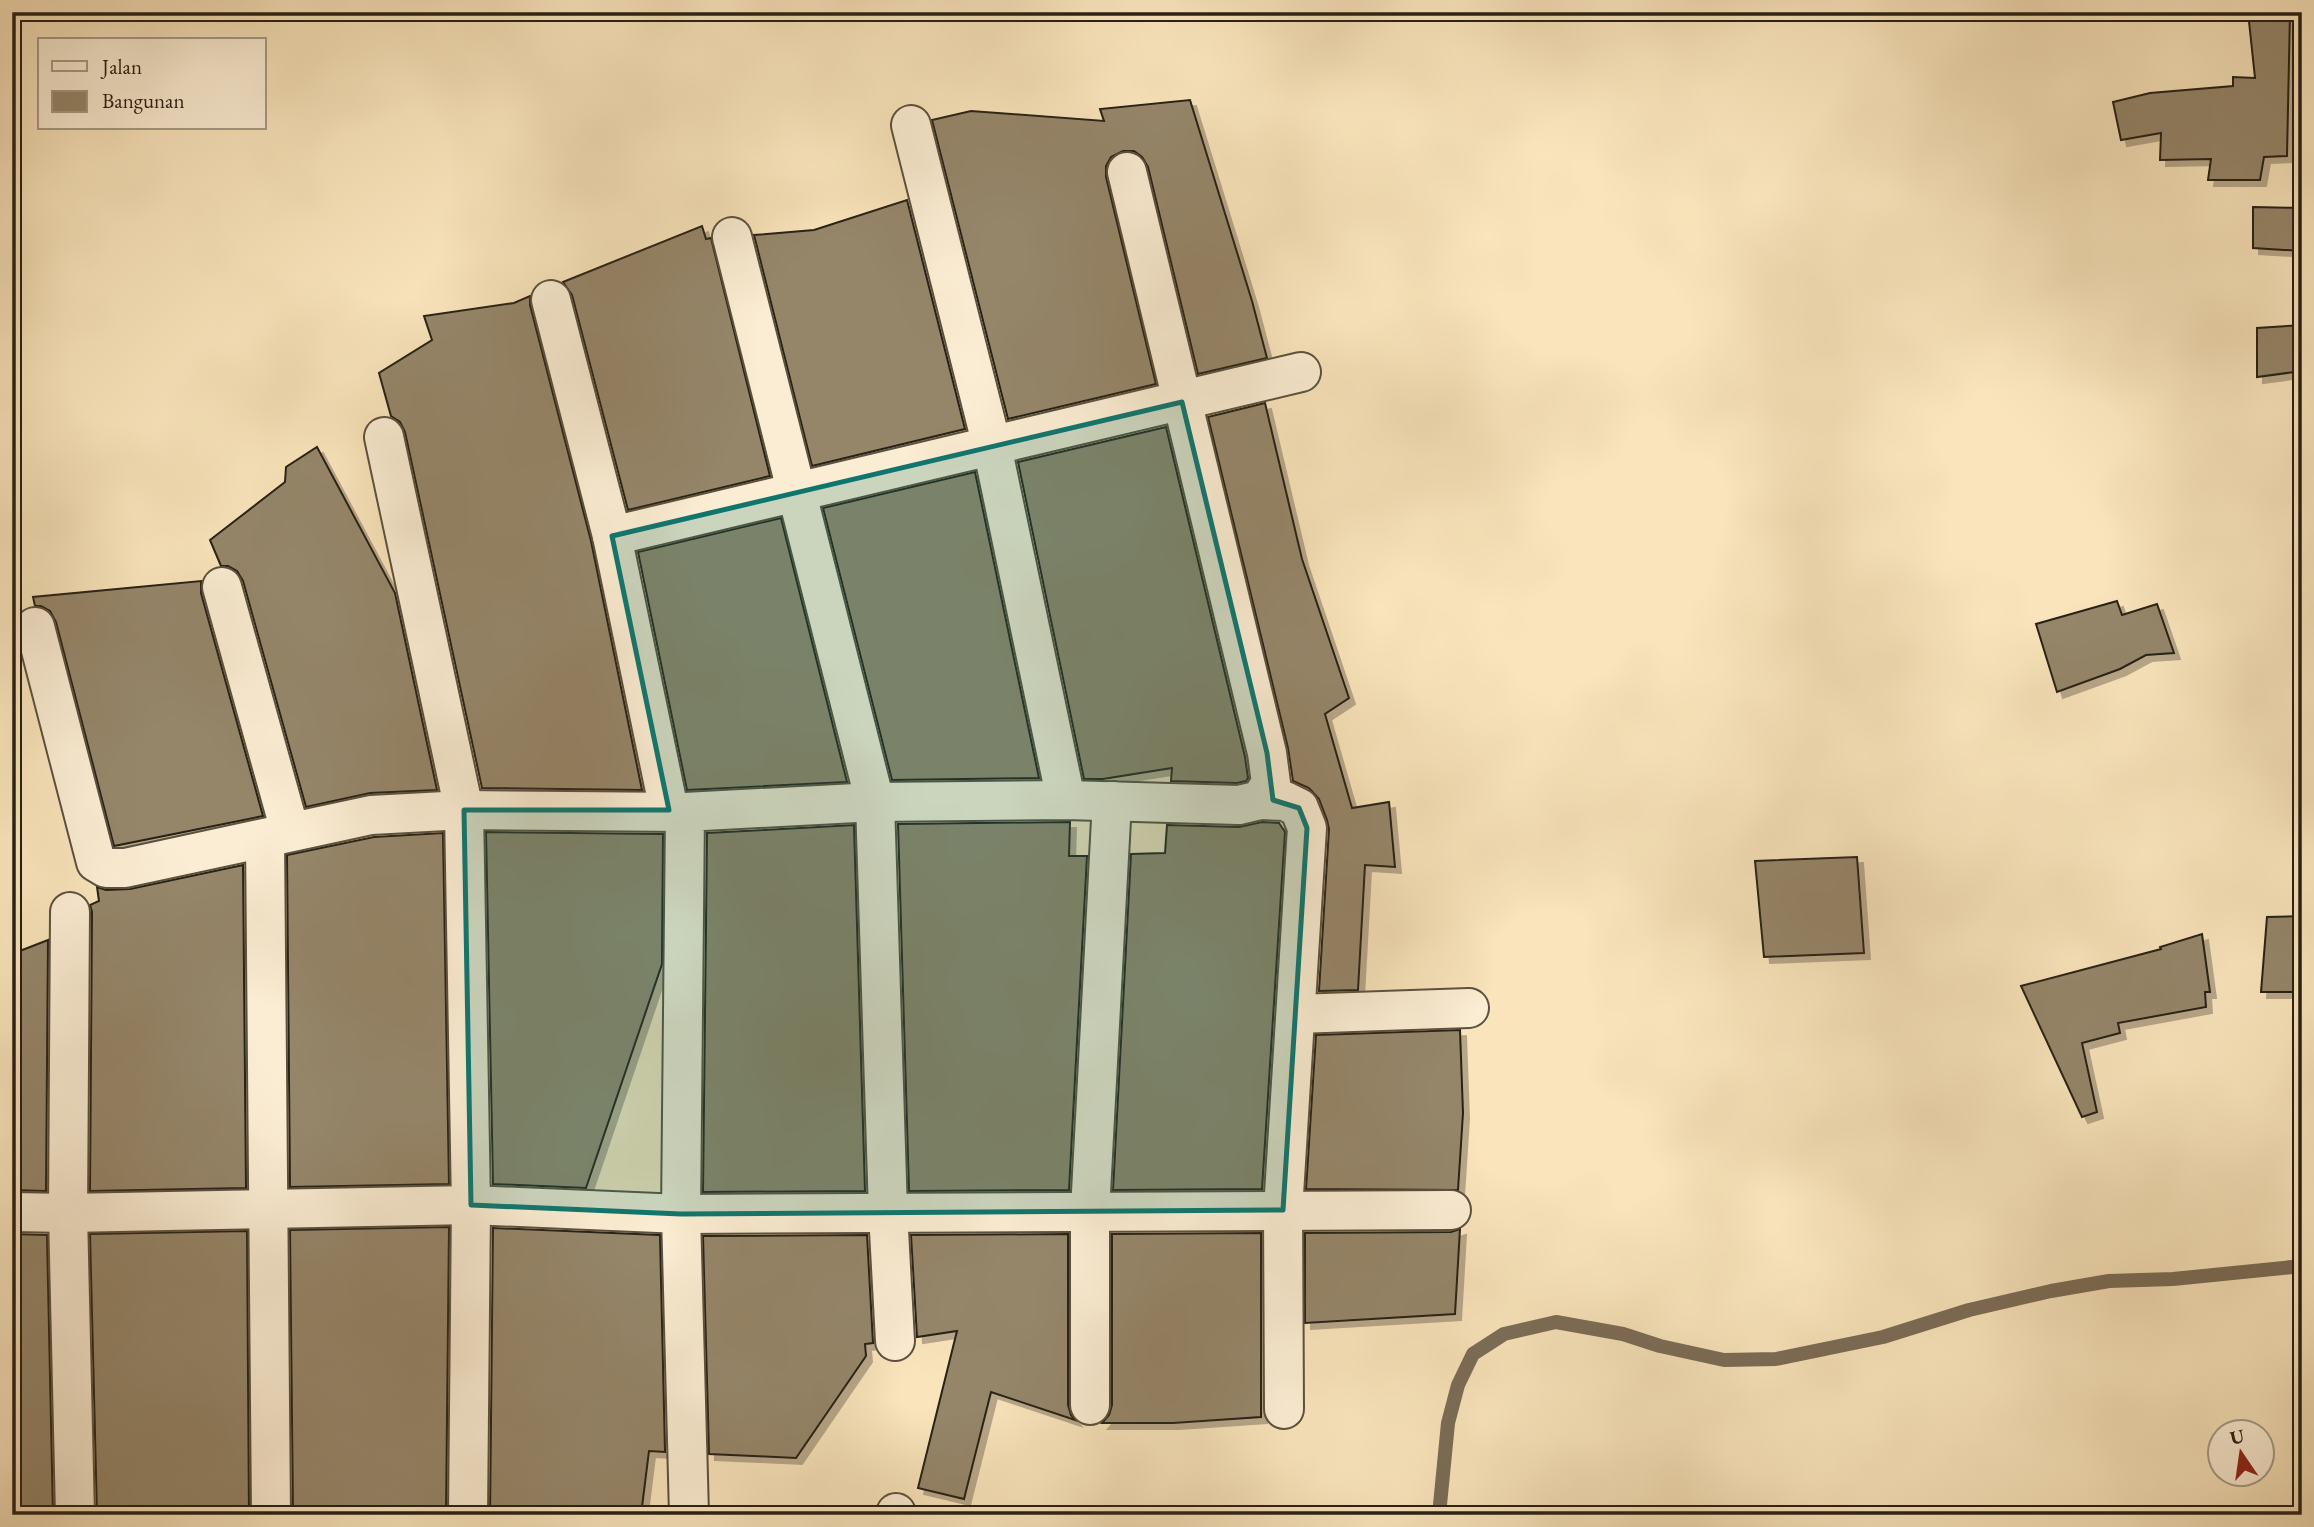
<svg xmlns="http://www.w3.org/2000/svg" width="2314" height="1527" font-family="'EB Garamond',serif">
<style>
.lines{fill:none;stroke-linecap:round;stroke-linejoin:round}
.stream{stroke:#7b6d57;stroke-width:14}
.building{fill:#95866b;stroke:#282015;stroke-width:2;filter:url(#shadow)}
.minor-casing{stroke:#5c513e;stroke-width:42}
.minor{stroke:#fbedd3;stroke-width:38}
.marked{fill:#0f766e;fill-opacity:0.2;stroke:#0f766e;stroke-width:5;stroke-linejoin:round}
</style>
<defs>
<filter id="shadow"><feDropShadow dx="6" dy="6" stdDeviation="0" flood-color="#0004"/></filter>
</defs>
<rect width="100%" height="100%" fill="#f9e4bb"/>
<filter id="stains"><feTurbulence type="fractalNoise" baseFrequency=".00286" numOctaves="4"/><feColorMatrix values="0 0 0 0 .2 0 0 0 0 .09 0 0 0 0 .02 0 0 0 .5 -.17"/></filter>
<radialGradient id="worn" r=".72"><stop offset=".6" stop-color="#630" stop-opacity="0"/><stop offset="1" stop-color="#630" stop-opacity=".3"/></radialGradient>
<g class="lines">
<polyline class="stream" points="1439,1515 1448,1423 1458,1385 1473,1354 1504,1334 1556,1322 1623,1334 1660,1346 1724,1360 1776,1359 1883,1337 1969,1310 2051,1291 2109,1281 2173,1279 2302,1266"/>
</g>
<g class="building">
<polygon points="2248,12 2290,12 2287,156 2264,157 2260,180 2208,180 2211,159 2160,160 2161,133 2121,140 2113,102 2150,93 2233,86 2233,77 2255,78"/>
<polygon points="1190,100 1252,301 1267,358 1198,374 1148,167 1142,157 1134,151 1123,151 1111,157 1106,166 1106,177 1156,384 1008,419 932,120 971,111 1104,121 1100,109"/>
<polygon points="907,200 965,429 812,466 754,235 814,230"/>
<polygon points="2253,207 2302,208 2302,251 2253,248"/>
<polygon points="702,226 706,239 711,238 770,476 628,510 572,295 563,282"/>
<polygon points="530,296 530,305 591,541 642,790 482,788 405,432 400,422 391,416 379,373 432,340 424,316 514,303"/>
<polygon points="2302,325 2302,371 2257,377 2257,328"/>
<polygon points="1265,403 1302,559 1349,698 1325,714 1352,808 1389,802 1395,867 1365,865 1358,990 1319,991 1329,829 1327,820 1319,799 1309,788 1293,781 1288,748 1208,417"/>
<polygon points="1166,427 1245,757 1248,778 1246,781 1237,783 1171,781 1172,768 1103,779 1084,779 1018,462"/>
<polygon points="317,447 395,593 437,790 370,793 306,807 243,581 237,571 228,566 221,566 210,540 285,482 286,467"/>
<polygon points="975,472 1039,778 892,780 823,508"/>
<polygon points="781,518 847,782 687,790 638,552"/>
<polygon points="201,581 201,593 263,816 114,846 56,622 50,611 41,606 35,606 33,597"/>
<polygon points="2117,601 2122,615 2157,604 2174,653 2146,655 2120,669 2057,692 2036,624"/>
<polygon points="1070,822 1069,856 1087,856 1069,1190 909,1191 898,824"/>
<polygon points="1262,822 1279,823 1285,832 1262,1189 1113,1190 1131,854 1165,853 1167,825 1239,827"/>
<polygon points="854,825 865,1191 703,1192 707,833"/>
<polygon points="486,832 663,834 662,964 586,1188 493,1184"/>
<polygon points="443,833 449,1184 290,1187 287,855 374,837"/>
<polygon points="1857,857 1864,953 1764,957 1755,861"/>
<polygon points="243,865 246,1188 90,1191 92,912 90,905 99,901 97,887 106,890 130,889"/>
<polygon points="2302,916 2302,992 2261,992 2267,917"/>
<polygon points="2202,934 2210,992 2205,992 2206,1007 2118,1023 2120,1033 2082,1043 2097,1112 2082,1117 2021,986 2161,949 2160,947"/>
<polygon points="48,940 46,1191 12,1190 12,954"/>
<polygon points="1460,1030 1463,1113 1458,1190 1306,1189 1316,1035"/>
<polygon points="449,1227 446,1515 293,1515 290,1230"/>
<polygon points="493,1228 660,1235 665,1452 649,1451 641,1515 490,1515"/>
<polygon points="1460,1229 1455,1314 1305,1323 1305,1233 1451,1232"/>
<polygon points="247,1231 249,1515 97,1515 90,1234"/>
<polygon points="1261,1233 1261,1417 1173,1423 1102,1423 1109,1415 1112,1405 1112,1234"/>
<polygon points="12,1234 47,1235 53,1515 12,1515"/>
<polygon points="1068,1234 1068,1405 1071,1415 1075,1420 991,1392 964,1499 918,1488 957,1331 917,1337 911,1235"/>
<polygon points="867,1235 873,1343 865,1344 866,1356 796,1458 709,1454 703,1236"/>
</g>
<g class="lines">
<g class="minor-casing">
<g id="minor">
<polyline points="911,125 992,446 1066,800"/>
<polyline points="732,237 875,802 888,1212 895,1341"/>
<polyline points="551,300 612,536 669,810"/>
<polyline points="384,437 464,810 471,1205 468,1515"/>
<polyline points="612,536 1301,372"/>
<polyline points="222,587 290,831"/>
<polyline points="35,627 96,862 106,868 125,868 371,815 464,810 685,812"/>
<polyline points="1260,800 1285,801 1299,808 1307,828 1283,1210 1284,1409"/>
<polyline points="265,839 271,1515"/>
<polyline points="70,912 68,1213 75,1515"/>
<polyline points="1296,1014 1469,1008"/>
<polyline points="12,1212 68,1213 471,1205 681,1214 1451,1210"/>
<polyline points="1090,1405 1090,1211 1112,801"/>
<polyline points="689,1515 681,1214 685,812 875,802 1066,800 1239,805 1260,800 1271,783 1267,753 1127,172"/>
<polyline points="896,1515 896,1513"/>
</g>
</g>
<use href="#minor" class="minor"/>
</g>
<path class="marked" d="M 1182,402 L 1267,753 L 1273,800 L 1299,808 L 1307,828 L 1283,1210 L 681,1214 L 471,1205 L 464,810 L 669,810 L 612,536 Z"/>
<rect width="2314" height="1527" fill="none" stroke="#f9e4bb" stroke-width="42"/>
<rect x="14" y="14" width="2286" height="1499" fill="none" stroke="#282015" stroke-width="3.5"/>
<rect x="21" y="21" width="2272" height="1485" fill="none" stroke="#282015" stroke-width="2"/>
<rect x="38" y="38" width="228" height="91" fill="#fbedd3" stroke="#a79b87" stroke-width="2"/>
<rect x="52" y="61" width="35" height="10" fill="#fbedd3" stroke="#a79b87" stroke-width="2"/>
<text x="102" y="74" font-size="21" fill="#282015">Jalan</text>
<rect x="52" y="91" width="35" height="21" fill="#95866b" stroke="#a79b87" stroke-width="2"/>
<text x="102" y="108" font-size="21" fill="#282015">Bangunan</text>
<g transform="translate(2241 1453) rotate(347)"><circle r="33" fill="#fbedd3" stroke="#a79b87" stroke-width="2"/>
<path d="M0-5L12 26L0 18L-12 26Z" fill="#8f2418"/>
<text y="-10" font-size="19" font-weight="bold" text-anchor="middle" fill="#282015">U</text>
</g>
<rect width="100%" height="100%" filter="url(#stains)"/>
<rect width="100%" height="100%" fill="url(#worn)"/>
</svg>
